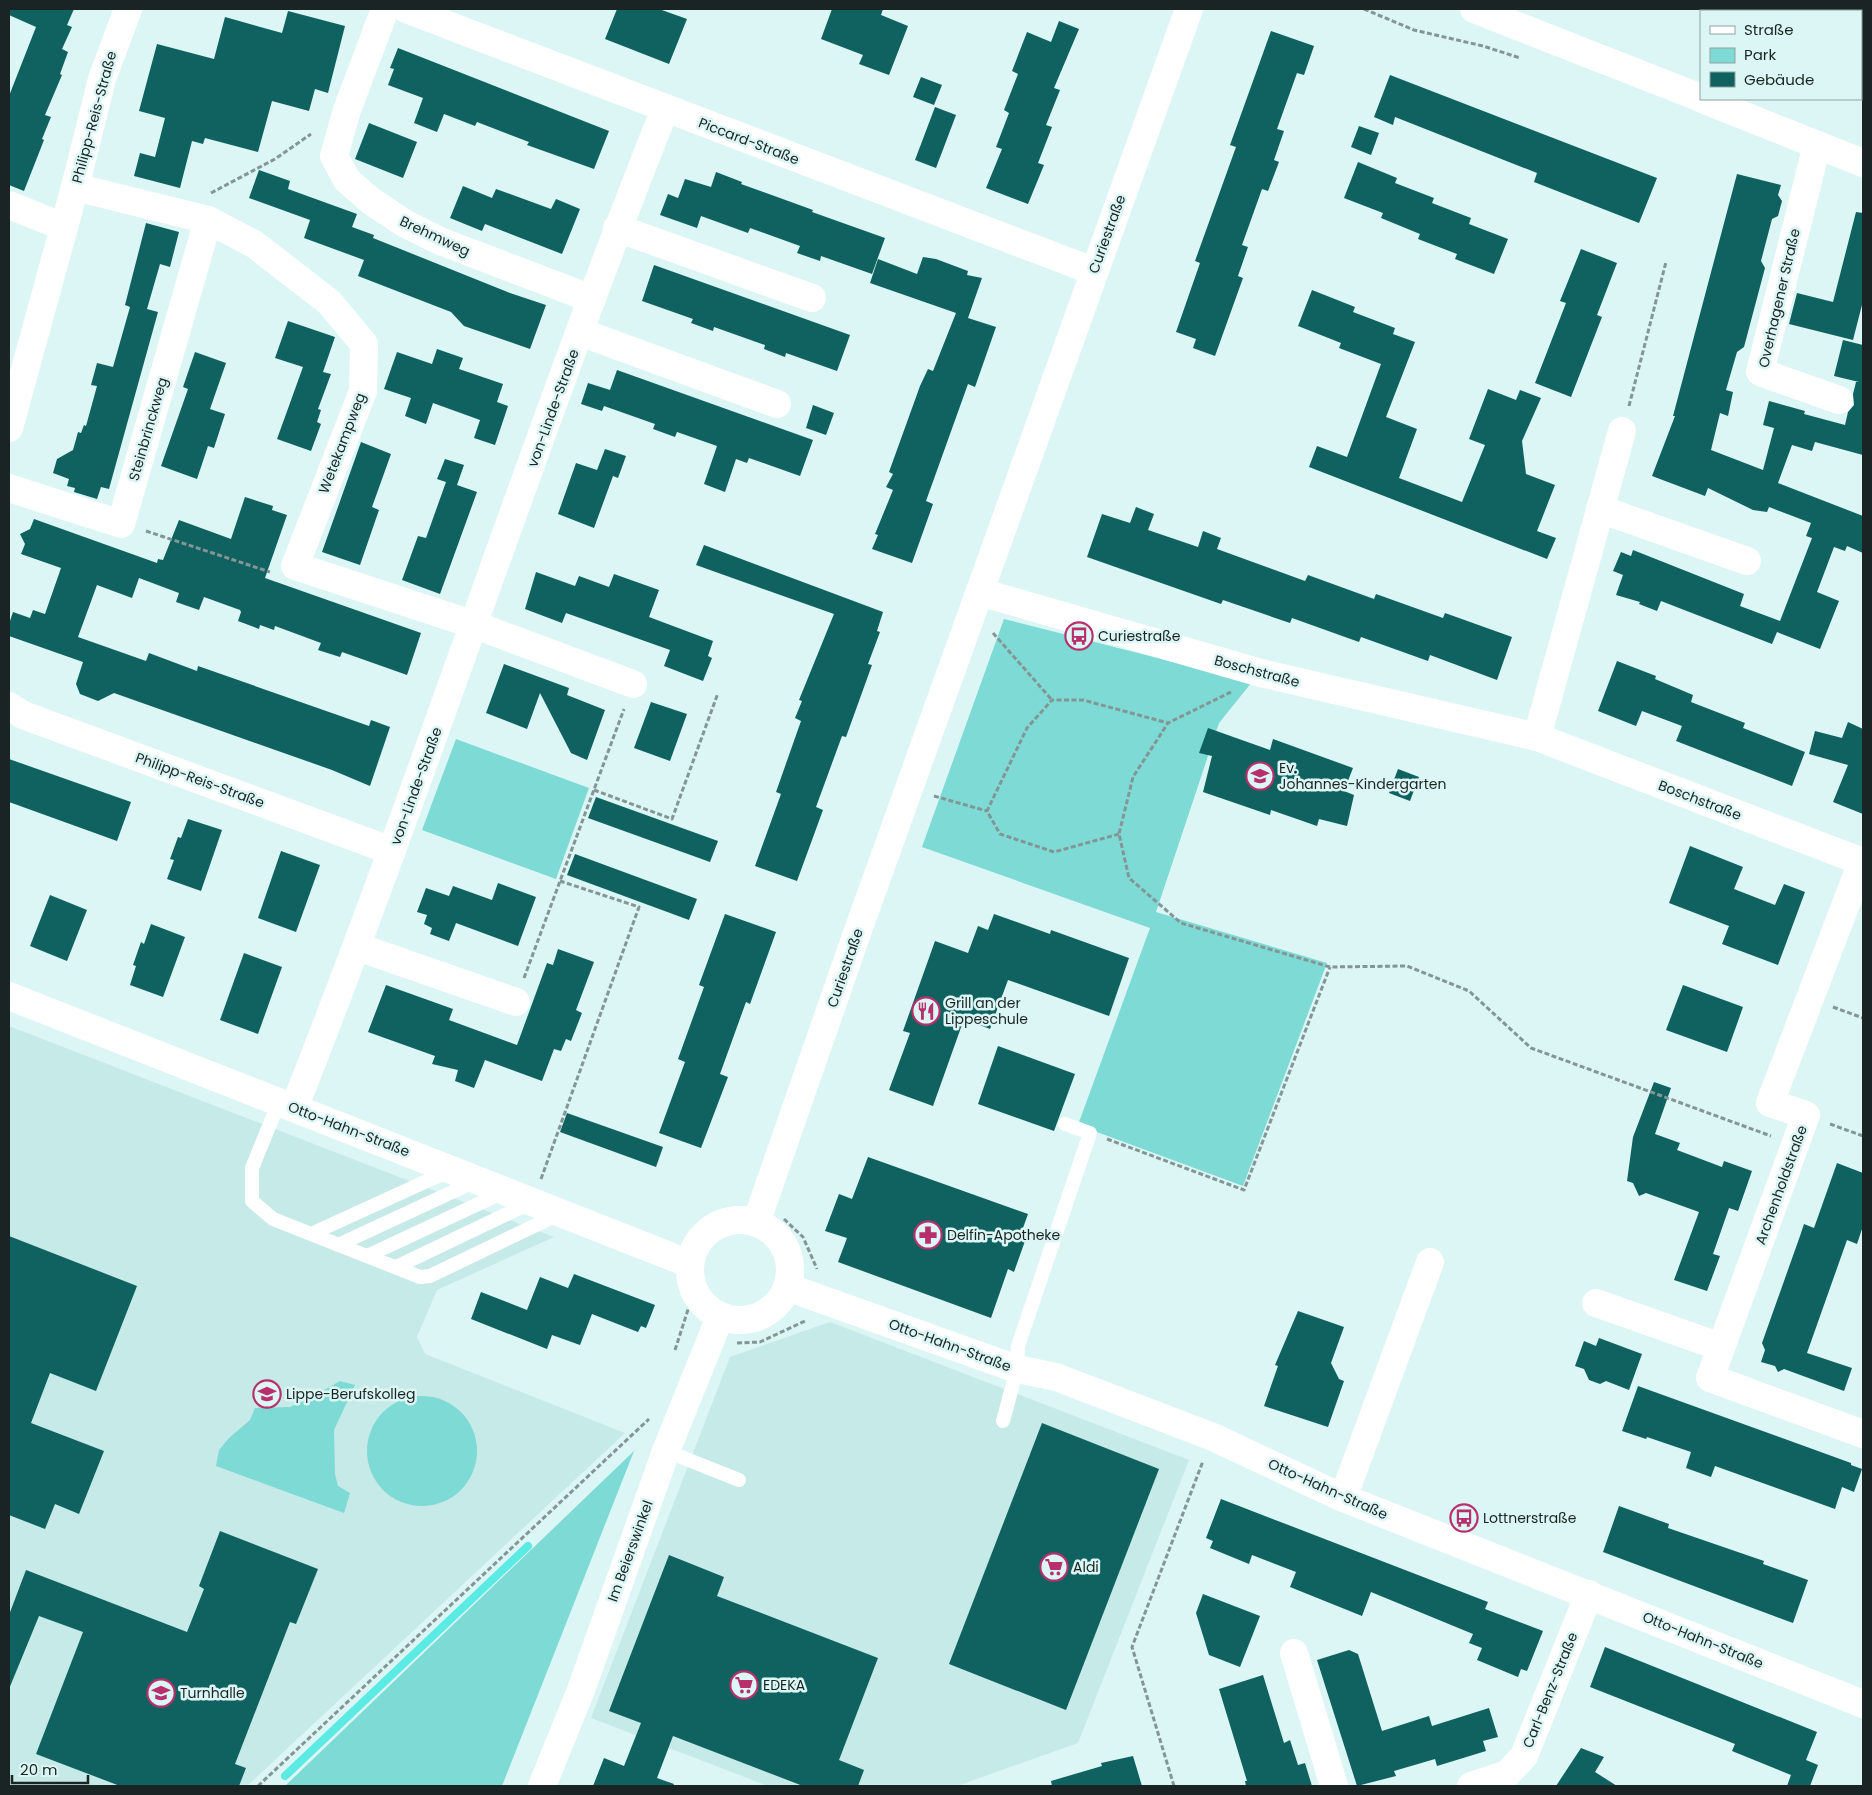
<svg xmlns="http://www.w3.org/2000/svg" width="1872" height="1795" font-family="Poppins,sans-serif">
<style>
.built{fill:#c6eae7}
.green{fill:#7ddad5}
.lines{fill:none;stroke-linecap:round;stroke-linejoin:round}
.stream{stroke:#5cebe4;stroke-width:8}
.building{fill:#0f625f}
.path{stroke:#839695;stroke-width:3;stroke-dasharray:5 2.5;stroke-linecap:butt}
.lane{stroke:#fff;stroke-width:14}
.street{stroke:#fff;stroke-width:28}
.secondary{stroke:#fff;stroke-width:28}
.labels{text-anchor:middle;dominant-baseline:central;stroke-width:5;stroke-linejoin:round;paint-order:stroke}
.street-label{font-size:14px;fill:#1a2424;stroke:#dbf6f4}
.poi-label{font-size:14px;fill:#1a2424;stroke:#dbf6f4;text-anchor:start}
</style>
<rect width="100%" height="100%" fill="#dbf6f4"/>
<g class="built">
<polygon points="9,1026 554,1237 437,1290 417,1337 425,1354 625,1433 247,1786 9,1786"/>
<polygon points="830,1322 1189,1460 1078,1743 957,1786 768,1786 591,1718 730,1357"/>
</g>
<g class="green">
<polygon points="1004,619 1252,682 1219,723 1156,912 1327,963 1243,1186 1078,1125 1150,928 922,847"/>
<polygon points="456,739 589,788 556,879 422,830"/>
<polygon points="340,1381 355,1385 334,1430 335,1474 338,1486 350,1493 344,1513 216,1466 219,1450 229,1438 250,1420 255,1408 290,1407 312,1397"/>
<circle cx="422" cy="1451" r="55"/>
<polygon points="634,1451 502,1786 285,1786"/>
</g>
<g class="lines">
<polyline class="stream" points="285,1776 528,1546"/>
</g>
<g class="building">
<polygon points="9,9 74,9 67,25 72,27 62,49 68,52 60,74 62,75 45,115 51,117 42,139 44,140 24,191 9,185 9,96 36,27 9,15"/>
<polygon points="617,9 659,9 687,19 669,64 605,39"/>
<polygon points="832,9 883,9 881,15 908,26 889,75 859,64 863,55 821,39"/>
<polygon points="288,11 345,26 328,93 315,89 309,111 272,101 258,152 205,138 203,144 192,141 180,188 134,176 140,153 155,157 165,118 139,111 157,44 214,59 225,17 282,33"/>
<polygon points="1059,21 1079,29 1054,88 1060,90 1046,125 1052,127 1038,163 1044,165 1028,204 986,188 1002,149 996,147 1009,113 1004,110 1018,74 1012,71 1027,32 1051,42"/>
<polygon points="1271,31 1314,46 1304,75 1297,73 1277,129 1284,131 1274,160 1279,162 1268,191 1262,189 1242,245 1248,247 1238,276 1243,278 1215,356 1193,348 1196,339 1176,332 1200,263 1195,261 1236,147 1230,145"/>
<polygon points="398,48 609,131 594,169 527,145 529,142 477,122 475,126 444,114 437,132 414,123 423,98 388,85 394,69 390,68"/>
<polygon points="1390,75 1657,178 1639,223 1534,182 1537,173 1395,117 1393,125 1374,117"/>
<polygon points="921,77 942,85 934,105 913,97"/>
<polygon points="935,107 956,115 936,168 915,160"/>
<polygon points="369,123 417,142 403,178 355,159"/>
<polygon points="1359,126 1379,133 1371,155 1351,147"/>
<polygon points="1358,162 1397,178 1395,183 1434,198 1432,203 1471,218 1469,224 1508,239 1494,274 1455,259 1457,254 1418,239 1420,234 1381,218 1383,213 1344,198"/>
<polygon points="259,170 290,181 288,189 357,214 352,227 374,235 373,238 510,293 546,305 530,349 464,326 451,312 358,276 364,260 304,238 310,220 249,198"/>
<polygon points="716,172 742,182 741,184 813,210 812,212 885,238 872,274 821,256 820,261 797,253 800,246 750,228 748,233 701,216 697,228 660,215 668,194 678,198 685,179 711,187"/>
<polygon points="1737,174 1781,185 1778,195 1782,201 1778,216 1772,219 1761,261 1765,268 1744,347 1737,352 1728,383 1726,390 1733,392 1728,416 1720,413 1711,450 1763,470 1774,428 1763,425 1769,401 1805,411 1804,414 1845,425 1848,412 1854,405 1853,394 1856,382 1859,382 1834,376 1843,340 1863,345 1863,455 1815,442 1812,451 1792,445 1778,483 1863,516 1863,553 1847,546 1845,551 1834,547 1817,592 1839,601 1820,649 1777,632 1772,644 1661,601 1657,611 1639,604 1640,602 1616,595 1623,575 1613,571 1621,552 1631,556 1633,550 1744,594 1740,606 1780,621 1812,538 1806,536 1811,523 1769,507 1767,512 1753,510 1708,488 1705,496 1652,476 1675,416 1673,416"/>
<polygon points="463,186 492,198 496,189 551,209 556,199 580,209 562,254 485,224 482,231 450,218"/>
<polygon points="1856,212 1863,213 1863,301 1853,340 1789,324 1797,293 1833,302"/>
<polygon points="146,223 179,232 170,267 160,264 147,309 158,312 109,489 101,487 97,499 74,492 75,488 67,486 69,479 53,473 57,459 73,450 78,432 81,433 84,425 86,426 97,386 91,385 97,363 113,367 130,307 125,305"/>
<polygon points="1581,249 1617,263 1597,315 1602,317 1571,397 1535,383 1566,303 1560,301"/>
<polygon points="923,257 936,259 968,271 967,275 982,278 968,318 996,327 975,387 968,384 926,501 933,504 912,563 872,549 878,535 875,534 893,490 886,487 893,474 889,472 920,386 928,369 933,371 956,313 870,283 878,259 917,274"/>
<polygon points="654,265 850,335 837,371 786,353 785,357 764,349 765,345 714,327 713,331 691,323 693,319 642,301"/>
<polygon points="1312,290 1355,307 1353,312 1395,328 1393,334 1415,342 1386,417 1417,429 1399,478 1462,502 1485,445 1469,439 1488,389 1516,400 1520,390 1541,398 1522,441 1526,474 1555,485 1537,531 1556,538 1547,559 1309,467 1317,446 1347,457 1381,364 1339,348 1341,343 1298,326"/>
<polygon points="288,321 335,337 323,372 331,374 318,409 321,410 317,422 321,424 311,451 277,439 303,367 275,358"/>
<polygon points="437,349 463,358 459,369 503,384 497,402 508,406 495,445 474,438 480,420 433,403 426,424 405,416 411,398 384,389 397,352 432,364"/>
<polygon points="195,352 226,363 210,409 225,414 214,448 208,446 197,479 161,466 188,389 183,387"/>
<polygon points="617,370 813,440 800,476 749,458 747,463 736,459 725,492 704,484 717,446 677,432 675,437 653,429 655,424 604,406 602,411 581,404 588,383 610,390"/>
<polygon points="813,405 834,413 826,435 806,428"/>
<polygon points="361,442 391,454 372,507 379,510 360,565 322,552"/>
<polygon points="605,449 626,456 618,478 613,476 594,528 558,514 576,463 597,470"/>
<polygon points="445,459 464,465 457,485 477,492 440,594 402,580 418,536 426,538 446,482 437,479"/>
<polygon points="245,497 273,506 272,510 287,515 265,578 421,633 407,675 342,652 340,657 318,650 321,643 275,626 274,630 260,625 259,629 238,621 241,612 240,610 204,597 199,610 176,602 179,593 139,578 132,598 97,585 78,637 146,661 149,653 197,671 198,666 369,726 371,720 390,727 370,786 332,770 114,693 98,701 80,694 76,684 83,662 9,636 9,624 13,612 30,618 33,610 45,614 61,568 21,554 25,544 20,534 30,529 34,519 157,563 158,559 163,560 179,520 231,539"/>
<polygon points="1136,507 1154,514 1148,530 1198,547 1203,531 1221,538 1217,549 1305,581 1308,575 1374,599 1376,594 1443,618 1445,613 1512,637 1497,680 1430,655 1428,661 1361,637 1359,642 1292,618 1290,623 1223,600 1221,604 1087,557 1102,514 1130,523"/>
<polygon points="704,545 883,612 877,631 880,632 868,664 872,665 846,737 842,736 816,807 823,810 797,881 755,866 781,794 776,792 801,721 795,718 802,701 799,700 834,614 696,565"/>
<polygon points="536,572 575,586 579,576 609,587 614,574 659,590 649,617 713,641 708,656 712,658 703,681 664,666 670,650 566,613 562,623 525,609"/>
<polygon points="1617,661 1656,676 1655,679 1693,695 1691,702 1745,723 1743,728 1805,752 1792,786 1676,741 1682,726 1642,711 1636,726 1598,711"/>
<polygon points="504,664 569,688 567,695 605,710 587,760 571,753 540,693 527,729 486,713"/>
<polygon points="651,702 687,714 670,761 634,748"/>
<polygon points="1848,722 1863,729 1863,814 1833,802 1848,765 1809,754 1815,731 1842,738"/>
<polygon points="1208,728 1270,750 1273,739 1353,768 1344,791 1354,795 1347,826 1319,819 1317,826 1271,810 1270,815 1203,792 1212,756 1199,753"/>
<polygon points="9,759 131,802 117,841 9,802"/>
<polygon points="1398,769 1419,777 1410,801 1389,793"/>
<polygon points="596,797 718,841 710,862 588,818"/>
<polygon points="188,819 222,830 201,891 167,879 174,860 170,859 178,837 181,838"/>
<polygon points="1690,846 1743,867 1734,889 1775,905 1784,884 1805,892 1778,965 1722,944 1729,926 1669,903"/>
<polygon points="281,851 320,865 296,932 258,918"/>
<polygon points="575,854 697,899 689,920 567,875"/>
<polygon points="498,883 536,897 518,946 456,923 449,941 430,934 432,928 424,924 427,915 417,912 426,888 449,896 453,886 492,900"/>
<polygon points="50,895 87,910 67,961 30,946"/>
<polygon points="725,914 776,932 750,1004 746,1002 720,1074 728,1077 701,1148 659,1133 685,1062 678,1059 704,987 699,985"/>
<polygon points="994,914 1050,934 1051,930 1129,958 1109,1016 1008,980 990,1029 964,1019 933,1106 889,1090 910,1033 903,1031 935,941 968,953 978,926 988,930"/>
<polygon points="151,924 185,937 163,997 130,985 136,966 133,965 141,942 144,944"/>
<polygon points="558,949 594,962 576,1010 582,1013 571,1041 566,1039 561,1051 554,1049 542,1081 485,1060 474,1088 455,1081 458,1070 432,1064 435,1056 368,1032 386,985 453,1009 449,1020 517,1045 547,963 553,965"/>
<polygon points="244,953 282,967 258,1034 220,1020"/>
<polygon points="1683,985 1743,1007 1727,1052 1666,1030"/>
<polygon points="998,1046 1075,1074 1054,1131 978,1104"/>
<polygon points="1654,1082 1671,1088 1655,1134 1680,1143 1677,1150 1722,1167 1724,1161 1752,1171 1738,1211 1729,1208 1713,1254 1720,1256 1707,1291 1674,1280 1699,1212 1646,1193 1639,1196 1633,1183 1627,1181 1633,1137"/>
<polygon points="567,1113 663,1147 656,1167 560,1132"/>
<polygon points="868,1157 1028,1214 1019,1239 1025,1241 1014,1272 1008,1269 991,1318 838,1262 847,1238 825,1231 839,1194 852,1199"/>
<polygon points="1837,1163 1863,1173 1863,1226 1857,1244 1847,1240 1807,1353 1852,1368 1844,1391 1784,1369 1778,1372 1775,1366 1761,1362 1765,1350 1762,1343 1800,1236 1804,1224 1814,1228"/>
<polygon points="9,1236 137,1286 96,1391 50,1373 31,1423 104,1451 79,1514 55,1504 45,1529 9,1515"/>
<polygon points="574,1274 655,1305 646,1328 641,1326 638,1332 592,1314 580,1345 552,1335 547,1349 471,1319 481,1292 527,1310 540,1277 568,1288"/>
<polygon points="1298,1311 1344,1327 1331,1363 1339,1379 1344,1381 1328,1427 1264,1406 1278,1366 1275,1365"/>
<polygon points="1599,1338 1642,1354 1629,1390 1606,1381 1600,1384 1589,1380 1584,1369 1575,1366 1584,1341 1596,1346"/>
<polygon points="1638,1386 1851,1463 1851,1465 1862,1469 1854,1492 1842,1487 1835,1509 1715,1466 1711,1477 1686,1468 1691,1452 1647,1437 1646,1439 1622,1431"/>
<polygon points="1042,1423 1159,1469 1066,1710 949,1664"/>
<polygon points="1221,1499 1488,1602 1485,1609 1543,1631 1527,1671 1521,1669 1518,1677 1477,1660 1482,1648 1469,1643 1473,1634 1371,1592 1362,1616 1290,1587 1296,1572 1252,1555 1249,1564 1210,1548 1213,1541 1206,1538"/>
<polygon points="1619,1506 1669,1524 1668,1528 1764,1561 1763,1564 1808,1580 1793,1623 1603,1552"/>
<polygon points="220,1531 318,1569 296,1624 290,1622 235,1764 246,1768 239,1786 120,1786 36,1754 83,1632 39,1616 9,1689 9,1615 26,1570 187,1632 204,1589 199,1586"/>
<polygon points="669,1555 724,1577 717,1596 878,1658 839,1760 864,1770 858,1786 803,1786 673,1736 657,1778 674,1784 673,1786 593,1786 604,1758 624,1766 641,1723 609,1711"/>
<polygon points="1203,1594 1260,1616 1240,1667 1209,1655 1196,1613"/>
<polygon points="1605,1647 1817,1732 1806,1760 1818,1765 1810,1786 1787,1786 1791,1775 1732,1751 1735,1744 1590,1687"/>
<polygon points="1349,1650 1358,1654 1382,1731 1429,1716 1432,1726 1489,1708 1498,1737 1483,1741 1486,1751 1437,1766 1435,1759 1394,1771 1396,1776 1357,1786 1317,1660"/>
<polygon points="1263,1675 1284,1743 1290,1740 1298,1765 1305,1763 1312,1786 1246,1786 1245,1781 1247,1781 1219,1689"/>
<polygon points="1581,1748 1604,1757 1595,1772 1617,1786 1556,1786"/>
<polygon points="1133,1756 1142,1786 1052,1786 1051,1781 1102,1766 1101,1763"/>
</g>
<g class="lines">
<g class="path">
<polyline points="1364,9 1414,30 1483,46 1520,58"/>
<polyline points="211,193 275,159 311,134"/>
<polyline points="1629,406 1666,262"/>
<polyline points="146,531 270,572"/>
<polyline points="993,633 1052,700"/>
<polyline points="1231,692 1168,723 1133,777 1119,834 1129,878 1181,923 1330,967 1407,966 1469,991 1531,1048 1771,1136"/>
<polyline points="594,790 672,819 718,693"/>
<polyline points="934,796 987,811"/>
<polyline points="1119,834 1054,852 1000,834 987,811 1027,728 1052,700 1083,700 1168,723"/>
<polyline points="524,978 624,709"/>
<polyline points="1833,1007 1863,1018"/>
<polyline points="1830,1124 1863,1136"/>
<polyline points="1107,1139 1244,1190 1330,967"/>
<polyline points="541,1179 639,907 560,881"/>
<polyline points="784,1219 803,1237 817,1269"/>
<polyline points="737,1343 760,1342 805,1321"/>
<polyline points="675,1350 694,1291"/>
<polyline points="258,1786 649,1419"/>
<polyline points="1174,1786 1132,1647 1203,1461"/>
</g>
<g class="lane">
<polyline points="279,1102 252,1168 252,1201 273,1219 420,1277 430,1276 559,1214"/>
<polyline points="311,1234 451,1170"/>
<polyline points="338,1245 476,1181"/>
<polyline points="367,1256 504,1192"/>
<polyline points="396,1267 530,1203"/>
<polyline points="1003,1421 1017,1369 1018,1346 1090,1133 1065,1124"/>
<polyline points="666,1451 739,1480"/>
</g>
<g class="street">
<polyline points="385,9 347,110 334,156 347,180 371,201 404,223 440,241 592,299"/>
<polyline points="406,9 1093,271"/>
<polyline points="1817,145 1760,372 1839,400"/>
<polyline points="75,187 208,220 254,244 329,302 364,344 363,391 295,566 475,625 633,684"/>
<polyline points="9,205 64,227"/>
<polyline points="617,228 812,298"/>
<polyline points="580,332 777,404"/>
<polyline points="9,428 75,187 102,79 128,9"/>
<polyline points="9,488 121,524 208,220"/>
<polyline points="1600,509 1747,561"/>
<polyline points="980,592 1261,673 1537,737 1863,862"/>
<polyline points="9,706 23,715 392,851"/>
<polyline points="1537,737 1622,431"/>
<polyline points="1862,862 1770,1103 1806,1115 1710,1378 1863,1434"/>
<polyline points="358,947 516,1002"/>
<polyline points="9,996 690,1264"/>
<path d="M 294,1108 C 425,778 533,439 665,109"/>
<circle cx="740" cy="1270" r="50"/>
<polyline points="756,1223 856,936 1189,9"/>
<polyline points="787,1287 1017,1369 1056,1377 1213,1437 1341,1497 1863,1704"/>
<polyline points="1596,1303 1721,1347"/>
<polyline points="1341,1497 1349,1482 1430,1262"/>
<polyline points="1294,1653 1334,1786"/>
<polyline points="542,1786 581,1690 666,1451 720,1317"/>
<polyline points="1471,1786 1507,1774 1524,1756 1589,1594"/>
</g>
<g class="secondary">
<polyline points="1474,9 1701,98"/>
<polyline points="1702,99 1863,163"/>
</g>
</g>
<defs>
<g id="bus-ring" transform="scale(1.4375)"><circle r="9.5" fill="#dbf6f4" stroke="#b82f6c" stroke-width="1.5"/><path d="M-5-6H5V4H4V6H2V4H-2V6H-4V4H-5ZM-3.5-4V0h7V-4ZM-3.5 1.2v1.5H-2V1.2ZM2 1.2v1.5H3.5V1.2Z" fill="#b82f6c"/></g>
<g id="school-ring" transform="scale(1.4375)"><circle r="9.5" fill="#dbf6f4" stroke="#b82f6c" stroke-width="1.5"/><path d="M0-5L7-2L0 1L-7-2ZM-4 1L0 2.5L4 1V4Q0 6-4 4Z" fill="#b82f6c"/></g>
<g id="restaurant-ring" transform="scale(1.4375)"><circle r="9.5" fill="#dbf6f4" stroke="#b82f6c" stroke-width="1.5"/><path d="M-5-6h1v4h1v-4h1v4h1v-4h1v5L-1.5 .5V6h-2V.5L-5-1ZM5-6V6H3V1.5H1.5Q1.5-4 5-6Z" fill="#b82f6c"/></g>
<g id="pharmacy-ring" transform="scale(1.4375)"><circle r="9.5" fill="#dbf6f4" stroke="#b82f6c" stroke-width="1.5"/><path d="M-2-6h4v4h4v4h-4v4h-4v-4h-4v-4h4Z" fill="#b82f6c"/></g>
<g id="supermarket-ring" transform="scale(1.4375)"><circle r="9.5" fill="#dbf6f4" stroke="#b82f6c" stroke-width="1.5"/><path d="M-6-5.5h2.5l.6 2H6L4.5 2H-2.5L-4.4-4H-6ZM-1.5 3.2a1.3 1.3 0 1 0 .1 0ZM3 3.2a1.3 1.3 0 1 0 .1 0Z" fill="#b82f6c"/></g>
</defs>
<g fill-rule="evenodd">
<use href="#bus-ring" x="1079" y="636"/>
<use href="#school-ring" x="1260" y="776"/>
<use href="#restaurant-ring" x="926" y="1011"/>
<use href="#pharmacy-ring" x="928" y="1235"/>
<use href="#school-ring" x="267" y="1394"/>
<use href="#bus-ring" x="1464" y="1518"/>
<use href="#supermarket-ring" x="1054" y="1567"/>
<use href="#supermarket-ring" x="744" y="1685"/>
<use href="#school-ring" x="161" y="1693"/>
</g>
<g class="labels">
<g class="street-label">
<text transform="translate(94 117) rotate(-75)">Philipp-Reis-Straße</text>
<text transform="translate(749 141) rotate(21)">Piccard-Straße</text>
<text transform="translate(1107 234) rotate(-70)">Curiestraße</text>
<text transform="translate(435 236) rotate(25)">Brehmweg</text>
<text transform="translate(1779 298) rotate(-77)">Overhagener Straße</text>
<text transform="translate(553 408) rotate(-70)">von-Linde-Straße</text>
<text transform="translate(148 429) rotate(-74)">Steinbrinckweg</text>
<text transform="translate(342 443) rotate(-69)">Wetekampweg</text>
<text transform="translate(1257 671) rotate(15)">Boschstraße</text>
<text transform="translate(200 780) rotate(20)">Philipp-Reis-Straße</text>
<text transform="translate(416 786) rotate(-70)">von-Linde-Straße</text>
<text transform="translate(1700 800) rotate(21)">Boschstraße</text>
<text transform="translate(845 968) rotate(-71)">Curiestraße</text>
<text transform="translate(349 1129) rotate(21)">Otto-Hahn-Straße</text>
<text transform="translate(1781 1185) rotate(-70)">Archenholdstraße</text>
<text transform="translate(950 1345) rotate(20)">Otto-Hahn-Straße</text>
<text transform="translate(1328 1489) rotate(24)">Otto-Hahn-Straße</text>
<text transform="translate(630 1551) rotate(-70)">Im Beierswinkel</text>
<text transform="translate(1703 1640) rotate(22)">Otto-Hahn-Straße</text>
<text transform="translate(1550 1690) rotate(-68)">Carl-Benz-Straße</text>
</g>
<g class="poi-label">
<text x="1098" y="636">Curiestraße</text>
<text x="1279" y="768">Ev.<tspan x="1279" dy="16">Johannes-Kindergarten</tspan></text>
<text x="945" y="1003">Grill an der<tspan x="945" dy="16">Lippeschule</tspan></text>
<text x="947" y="1235">Delfin-Apotheke</text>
<text x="286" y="1394">Lippe-Berufskolleg</text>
<text x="1483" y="1518">Lottnerstraße</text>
<text x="1073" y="1567">Aldi</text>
<text x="763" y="1685">EDEKA</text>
<text x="180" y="1693">Turnhalle</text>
</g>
</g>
<rect width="1872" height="1795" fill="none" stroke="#1a2424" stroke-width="20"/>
<rect x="1700" y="10" width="162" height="90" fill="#dbf6f4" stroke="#8ea2a1"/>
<rect x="1710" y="26" width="25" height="8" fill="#ffffff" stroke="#8ea2a1"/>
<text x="1744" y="35" font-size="15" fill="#1a2424">Straße</text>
<rect x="1710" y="48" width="25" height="15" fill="#7ddad5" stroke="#8ea2a1"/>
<text x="1744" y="60" font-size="15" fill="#1a2424">Park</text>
<rect x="1710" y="72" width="25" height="15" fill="#0f625f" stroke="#8ea2a1"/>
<text x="1744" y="85" font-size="15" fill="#1a2424">Gebäude</text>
<path d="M12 1775v8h76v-8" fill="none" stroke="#1a2424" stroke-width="2.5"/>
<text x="20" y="1775" font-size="15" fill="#1a2424" stroke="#dbf6f4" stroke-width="4" paint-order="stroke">20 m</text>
</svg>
